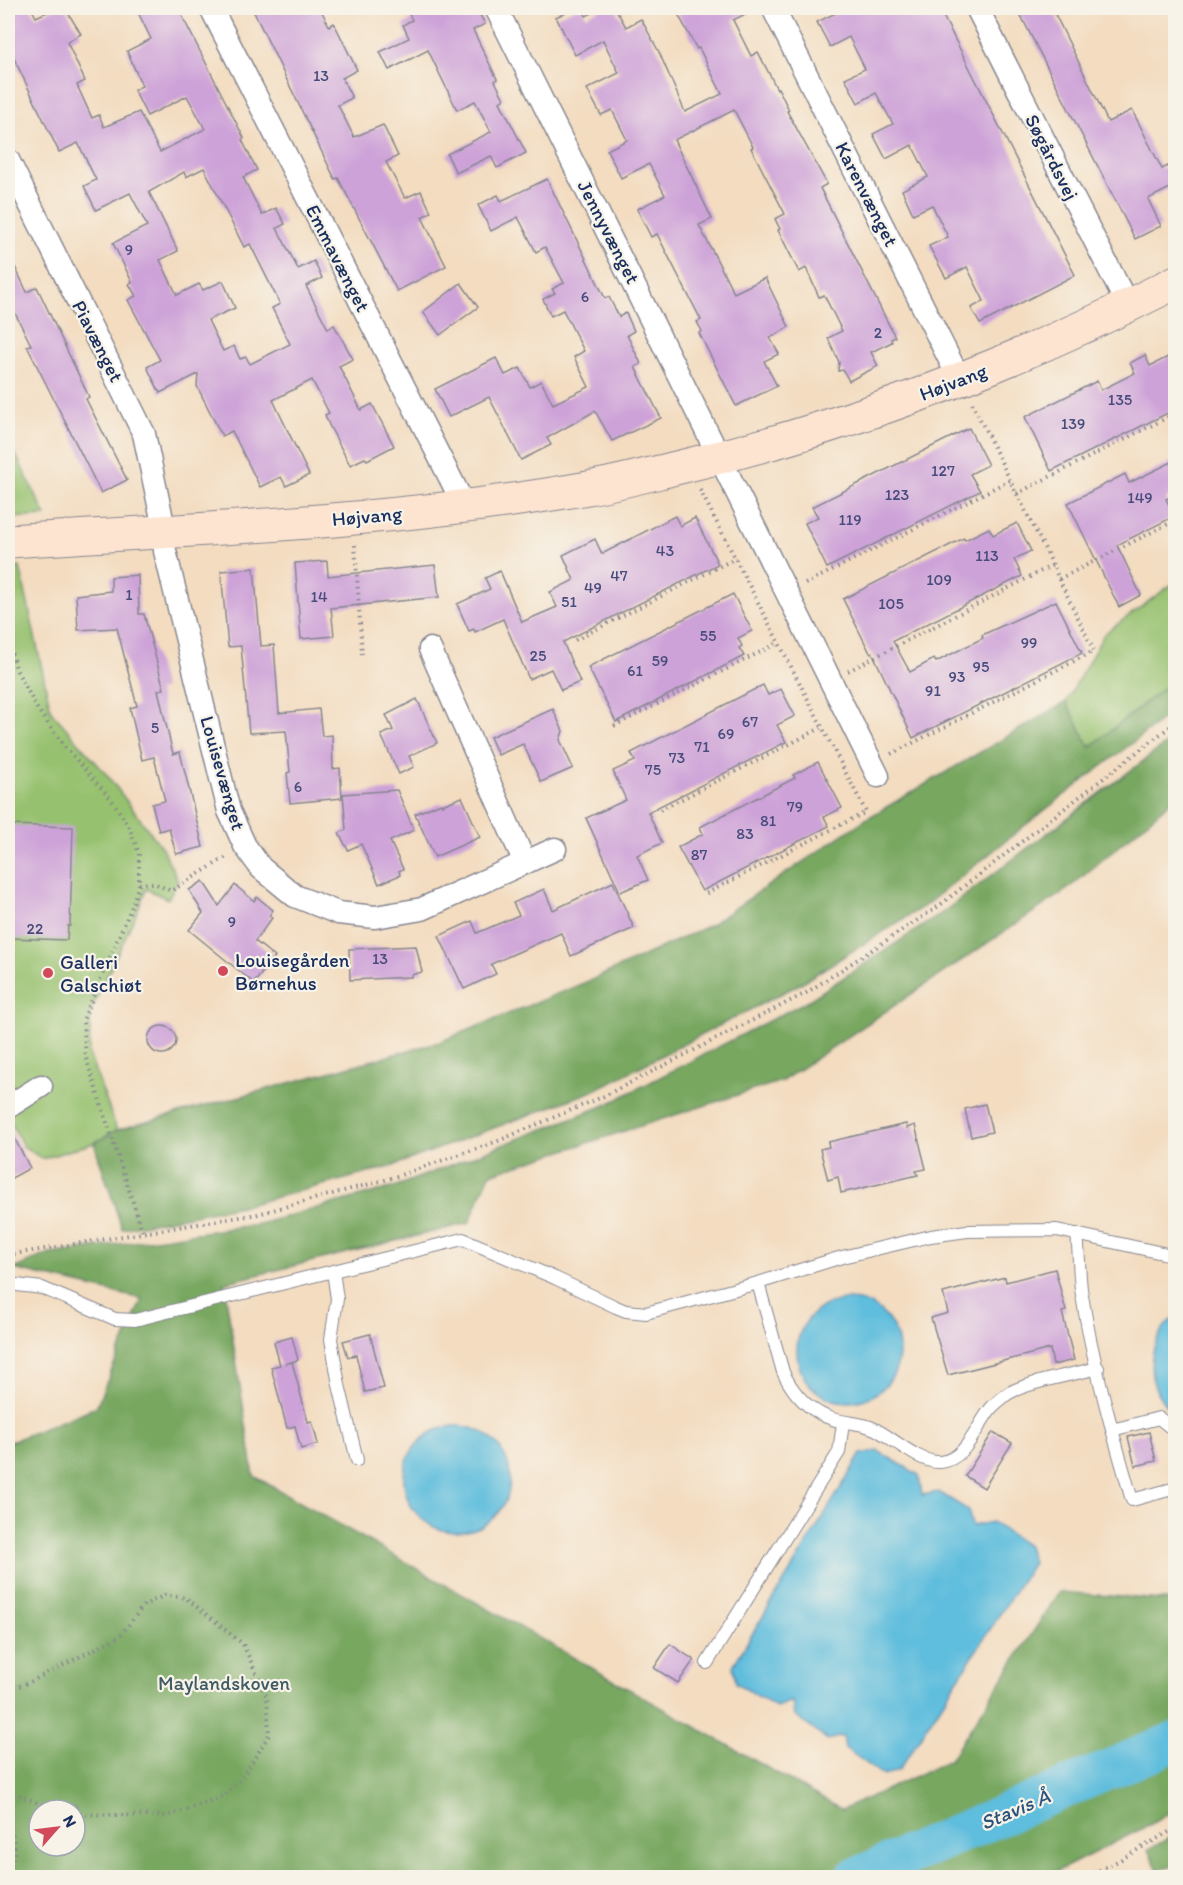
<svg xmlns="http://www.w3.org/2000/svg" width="1183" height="1885" font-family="Itim,sans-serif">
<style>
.green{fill:#96c16e;stroke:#587866;stroke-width:1.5}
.forest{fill:#78a761;stroke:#4a6b60;stroke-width:1.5;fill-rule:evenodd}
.water{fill:#5fbddd;stroke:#3d769e;stroke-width:1.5}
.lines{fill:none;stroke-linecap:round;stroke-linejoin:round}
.river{stroke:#5fbddd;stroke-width:40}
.building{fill:#cda2d8;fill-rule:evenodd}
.lane-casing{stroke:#87868f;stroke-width:14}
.street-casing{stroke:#87868f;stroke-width:25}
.secondary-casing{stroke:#87868f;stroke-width:35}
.path{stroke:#87868f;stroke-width:4;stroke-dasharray:1.5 4.5;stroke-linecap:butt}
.lane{stroke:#fff;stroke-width:12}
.street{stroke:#fff;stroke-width:22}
.secondary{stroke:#fde4d1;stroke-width:33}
.poi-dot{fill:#d1495b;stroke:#f7f3e8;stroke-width:2}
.labels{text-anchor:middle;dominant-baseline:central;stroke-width:4.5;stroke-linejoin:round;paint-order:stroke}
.number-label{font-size:16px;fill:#484c7c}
.street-label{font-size:20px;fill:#1b2f5e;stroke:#f7f3e8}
.poi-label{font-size:20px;fill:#1b2f5e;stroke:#f7f3e8;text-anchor:start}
.park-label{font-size:20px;fill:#405b63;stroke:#f7f3e8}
.water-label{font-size:21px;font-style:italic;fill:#2c527e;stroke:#f7f3e8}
</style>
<rect width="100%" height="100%" fill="#f7f3e8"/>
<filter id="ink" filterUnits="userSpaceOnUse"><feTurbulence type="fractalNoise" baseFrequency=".0167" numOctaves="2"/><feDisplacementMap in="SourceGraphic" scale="12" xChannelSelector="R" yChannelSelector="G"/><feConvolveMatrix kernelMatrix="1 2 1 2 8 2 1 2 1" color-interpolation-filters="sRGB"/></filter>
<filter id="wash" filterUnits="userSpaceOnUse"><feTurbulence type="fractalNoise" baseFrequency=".008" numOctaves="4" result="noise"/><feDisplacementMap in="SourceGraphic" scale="24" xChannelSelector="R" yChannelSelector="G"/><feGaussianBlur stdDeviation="1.35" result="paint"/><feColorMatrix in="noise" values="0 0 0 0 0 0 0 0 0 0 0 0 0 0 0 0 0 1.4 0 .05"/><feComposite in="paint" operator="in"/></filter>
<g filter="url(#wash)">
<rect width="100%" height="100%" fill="#f3dcc0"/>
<g class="green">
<polygon points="8,439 46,516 8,518"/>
<polygon points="20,567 51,711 107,775 162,848 178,880 168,899 146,889 138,910 91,1010 89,1054 117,1130 94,1143 42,1159 23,1146 12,1125 8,1127 8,568"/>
<polygon points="1175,582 1175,679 1090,747 1066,702 1104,634"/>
</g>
<g class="forest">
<polygon points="1175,679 1175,710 1023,827 926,905 798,985 593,1091 387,1168 251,1204 122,1229 94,1143 117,1130 439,1042 596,978 710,925 866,819 1066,702 1090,747"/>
<path d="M 1175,737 L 1175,798 L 1068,889 L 782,1081 L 490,1174 L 469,1223 L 224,1283 L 254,1476 L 842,1810 L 950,1760 L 1059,1592 L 1175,1601 L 1175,1809 L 1157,1821 L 1046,1877 L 8,1878 L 8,1442 L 15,1440 L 96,1407 L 142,1299 L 14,1269 L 44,1255 L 259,1224 L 394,1187 L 608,1104 L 809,1000 L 935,918 ZM 39,1810 L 75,1810 L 75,1846 L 39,1846 Z"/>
<polygon points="1175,1834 1175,1866 1158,1870 1148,1850"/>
</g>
<g class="water">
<circle cx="848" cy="1351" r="51"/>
<path d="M 1175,1316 L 1175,1414 C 1142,1389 1145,1341 1175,1316 Z"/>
<circle cx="457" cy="1479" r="53"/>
<polygon points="878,1451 919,1475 922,1495 939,1492 968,1510 972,1526 992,1522 1028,1546 1033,1563 899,1770 884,1776 845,1748 843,1736 827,1740 794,1715 792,1701 776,1707 736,1683 733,1666 861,1454"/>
</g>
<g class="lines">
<polyline class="river" points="855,1878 1176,1741"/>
</g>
<g id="blocks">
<g class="building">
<path d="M 8,8 L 31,8 L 36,17 L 56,8 L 65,8 L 81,34 L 67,42 L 85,81 L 77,85 L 92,118 L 99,115 L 104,127 L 139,112 L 160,152 L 205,129 L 187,96 L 147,116 L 134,90 L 142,86 L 127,51 L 151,39 L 136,8 L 178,8 L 244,138 L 242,140 L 257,170 L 243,177 L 262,215 L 276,208 L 285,224 L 277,228 L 298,269 L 314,261 L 322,278 L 306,286 L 328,329 L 334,325 L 353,359 L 339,366 L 361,410 L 372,404 L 394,446 L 367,460 L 365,458 L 350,465 L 329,425 L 325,415 L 329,413 L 312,380 L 273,400 L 309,475 L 286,486 L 281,477 L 260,487 L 232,431 L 222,436 L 197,386 L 198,374 L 160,393 L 147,367 L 160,360 L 128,300 L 136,296 L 129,284 L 132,282 L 113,243 L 147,226 L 130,193 L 96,210 L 84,186 L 96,180 L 78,143 L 59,152 L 8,46 ZM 204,168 L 244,247 L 250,244 L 280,304 L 272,308 L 290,344 L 250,364 L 246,357 L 240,359 L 234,346 L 223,351 L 208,320 L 235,308 L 223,281 L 203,290 L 199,284 L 177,295 L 160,260 L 178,251 L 149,192 L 184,172 L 186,177 Z"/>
<polygon points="252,8 320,8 329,26 334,23 357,70 342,78 352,98 338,105 354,137 383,125 398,156 386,162 405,198 421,191 431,212 422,217 446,266 397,291 338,178 335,179"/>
<polygon points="406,8 476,8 485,24 473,30 497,79 495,81 504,99 500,102 526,153 497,168 491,156 456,173 447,154 491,132 475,101 457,110 428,50 389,70 380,52 409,38 403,25 412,20"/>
<polygon points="576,8 582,8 586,16 602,8 615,8 626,27 641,19 659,52 685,112 722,94 699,48 697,49 678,14 689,8 758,8 733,20 751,56 758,52 777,89 778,88 789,110 787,111 827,184 820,188 895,337 891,339 892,342 871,352 878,366 849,381 843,370 838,371 839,362 828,338 842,331 824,295 819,297 806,268 799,272 778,230 780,229 775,219 785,214 751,148 753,147 734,110 674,140 712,219 699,225 734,293 765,278 789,327 770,338 779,354 764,361 777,386 736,406 699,333 702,331 697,322 701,320 657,234 651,237 637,209 665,195 649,164 621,178 607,150 627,140 612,110 601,115 587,89 619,73 603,40 575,55 556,17"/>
<polygon points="846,8 928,8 931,15 940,10 1075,275 980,324 971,308 984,301 967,267 946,278 929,246 948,237 932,205 913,214 902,190 928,177 912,145 886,159 873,134 893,124 876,93 858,103 845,78 865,69 849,37 830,47 817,22"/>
<polygon points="1017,8 1052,8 1108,122 1132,110 1162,169 1176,162 1176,185 1148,199 1161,226 1135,239"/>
<polygon points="547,179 605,298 609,297 619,317 626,313 634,331 627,335 641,364 635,367 661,418 612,441 595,411 547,438 551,445 521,460 489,397 449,417 435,389 496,358 505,375 520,368 530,387 541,381 553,404 589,387 574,357 584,351 563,310 551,316 543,299 555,293 552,289 564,283 545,247 536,252 518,217 491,231 478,205 498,195 501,201"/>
<polygon points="8,252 27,292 37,287 89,397 86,399 127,480 101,493 27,346 31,345 8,299"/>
<polygon points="461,283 478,307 440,335 423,312"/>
<polygon points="1176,353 1176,409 1051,471 1025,417 1097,381 1101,390 1135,373 1130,363 1145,355 1150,366"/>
<polygon points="969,428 988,465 970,474 980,491 827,568 805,523 818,517 812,507"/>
<polygon points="1176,460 1176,494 1166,499 1175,516 1117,545 1141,595 1119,607 1068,503 1125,474 1129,483"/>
<polygon points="675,516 680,526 695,518 718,564 563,642 580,682 561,690 551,669 529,679 503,619 475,632 474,629 469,631 457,604 490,589 485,578 500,571 522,622 557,607 550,592 574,580 563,555 595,539 602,554"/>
<polygon points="1017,523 1031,551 1014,559 1022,576 893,641 910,672 934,659 936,662 983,638 982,635 1056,601 1082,653 913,738 872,652 870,653 843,599 964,538 965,540 989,528 993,535"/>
<polygon points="327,561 328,576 435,565 439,597 331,608 334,636 301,639 295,563"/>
<polygon points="254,568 261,646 274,645 279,713 319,709 322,736 332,735 333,769 340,768 342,798 290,803 287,773 290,772 286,731 249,733 241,646 228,647 221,571"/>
<polygon points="138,575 139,614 144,614 164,689 158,690 173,754 180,752 203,847 176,854 169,828 159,831 152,804 165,801 154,757 142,760 130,708 137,706 117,628 78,630 76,595 111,591 111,577"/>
<polygon points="733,594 752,631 738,638 742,646 739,648 744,656 616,722 588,667"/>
<polygon points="763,685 768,695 781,689 795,716 777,725 786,742 648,812 662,843 637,855 648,880 620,892 586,818 626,800 613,771 635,761 631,753"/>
<polygon points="417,699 437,743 409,756 414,767 399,774 381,735 393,730 386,715"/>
<polygon points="553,709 563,731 560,740 573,768 541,782 523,744 498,755 490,737"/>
<polygon points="818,762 842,808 824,817 829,826 702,891 678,847 703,834 700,827 795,778 793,775"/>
<polygon points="397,790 414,830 390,841 403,869 399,871 400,875 379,884 361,844 348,850 339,833 346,830 343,794"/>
<polygon points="462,797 480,837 435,857 415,814 441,803 442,805"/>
<polygon points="8,825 73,827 70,926 68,926 67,940 8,938"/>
<polygon points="203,881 219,906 235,885 254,901 257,897 273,910 269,916 272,918 255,941 275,957 254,983 189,930 203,913 189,890"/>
<polygon points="613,882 634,928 571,956 561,933 491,964 496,974 464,989 439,936 472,921 477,933 519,915 513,903 544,889 553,910"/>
<polygon points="416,946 422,972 411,975 411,977 350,980 349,949"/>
<circle cx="162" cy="1040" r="14"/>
<polygon points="985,1104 992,1132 971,1137 965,1109"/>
<polygon points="906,1124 907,1128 915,1125 926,1169 916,1171 918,1175 841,1193 838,1177 828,1180 820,1149 829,1147 828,1142"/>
<polygon points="8,1126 30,1168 8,1180"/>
<polygon points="1055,1269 1066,1311 1062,1312 1074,1360 1053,1365 1050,1349 948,1375 931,1318 948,1313 943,1293 1005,1277 1006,1282"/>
<polygon points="370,1334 384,1388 365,1392 356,1355 348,1357 343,1341"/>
<polygon points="292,1337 298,1360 285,1364 292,1362 308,1422 312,1421 318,1444 301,1449 295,1426 287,1428 271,1367 280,1365 274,1342"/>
<polygon points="993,1432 1012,1443 984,1488 965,1476"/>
<polygon points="1149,1432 1156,1461 1135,1466 1128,1437"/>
<polygon points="670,1644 694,1660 678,1683 654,1668"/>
</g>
</g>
</g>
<g filter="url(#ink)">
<use href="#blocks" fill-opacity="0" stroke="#87868f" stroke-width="1.5"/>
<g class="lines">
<g class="lane-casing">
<g id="lane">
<path d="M 1077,1234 C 1079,1252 1079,1271 1081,1289 C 1092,1361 1112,1431 1132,1500 L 1176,1488"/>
<polyline points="333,1271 337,1299 331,1339 339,1385 357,1460"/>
<path d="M 758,1283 L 783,1372 C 791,1389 803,1404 819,1413 C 838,1425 857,1420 875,1429 C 893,1438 919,1463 940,1462 C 967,1460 977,1424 992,1407 C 996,1403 1001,1399 1006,1395 C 1022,1383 1076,1374 1098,1368"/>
<polyline points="8,1284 42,1288 115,1319 135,1320 463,1239 555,1278 616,1307 626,1311 646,1313 758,1283 842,1257 931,1236 967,1231 1057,1230 1176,1256"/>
<polyline points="1112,1430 1159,1418 1174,1430 1176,1436"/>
<polyline points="707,1663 839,1452 843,1423"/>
</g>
</g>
<g class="street-casing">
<g id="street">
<polyline points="211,8 465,507"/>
<polyline points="496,8 878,776"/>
<polyline points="773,8 960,380"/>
<polyline points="977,8 1128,306"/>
<polyline points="8,160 144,434 161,514 165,551 229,811 245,846 261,868 295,896 338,913 375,917 422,909 555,849"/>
<polyline points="430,649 525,863"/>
<polyline points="8,1107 41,1086"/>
</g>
</g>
<g class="secondary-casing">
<path id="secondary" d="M 8,541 C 201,529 396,522 588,488 C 617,483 647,475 676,468 C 850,427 1017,363 1176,282"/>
</g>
<g class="path">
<polyline points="972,403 1010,480"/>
<polyline points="700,490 866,812 705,894"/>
<polyline points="1017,494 1053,565"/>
<polyline points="355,545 362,654"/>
<polyline points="805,584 1010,480 1016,494 1176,413"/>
<polyline points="575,640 736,558"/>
<polyline points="8,642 17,671 38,710 65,747 112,800 129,827 139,853 139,884 132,906 83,1020 86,1058 143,1233"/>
<polyline points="848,671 1053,565 1059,579 1176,520"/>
<polyline points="614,726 778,643"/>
<polyline points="891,754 1094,651 1059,579"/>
<polyline points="660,810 821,728"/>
<polyline points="139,884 154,883 171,891 228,856"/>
<polyline points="8,1255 258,1214 392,1178 498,1141 602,1097 806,993 936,908 1176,722"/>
<polyline points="8,1690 30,1682 120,1636 144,1605 165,1595 186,1598 243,1644 267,1697 269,1735 242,1778 223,1796 168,1816 75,1814"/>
<polyline points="8,1790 54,1810"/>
<path d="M 8,1817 C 12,1833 21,1856 8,1870"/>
<polyline points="1083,1878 1118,1861 1176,1828"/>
</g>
<use href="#lane" class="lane"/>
<use href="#street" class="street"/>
<use href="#secondary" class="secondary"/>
</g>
</g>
<g class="poi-dot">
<circle cx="223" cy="971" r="6"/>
<circle cx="48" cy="973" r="6"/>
</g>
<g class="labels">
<g class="number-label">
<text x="321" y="75">13</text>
<text x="129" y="249">9</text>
<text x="585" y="296">6</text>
<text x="878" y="332">2</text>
<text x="1120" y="399">135</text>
<text x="1073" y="423">139</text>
<text x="943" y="470">127</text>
<text x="897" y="494">123</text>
<text x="1140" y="497">149</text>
<text x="850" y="519">119</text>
<text x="665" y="550">43</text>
<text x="987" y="555">113</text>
<text x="619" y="575">47</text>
<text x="939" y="579">109</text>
<text x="593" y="587">49</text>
<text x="129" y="594">1</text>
<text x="319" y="596">14</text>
<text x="569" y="601">51</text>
<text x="891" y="603">105</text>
<text x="708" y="635">55</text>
<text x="1029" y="642">99</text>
<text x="538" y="655">25</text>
<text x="660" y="660">59</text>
<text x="981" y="666">95</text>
<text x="635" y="670">61</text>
<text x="957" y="676">93</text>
<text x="933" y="690">91</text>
<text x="750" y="721">67</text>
<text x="155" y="727">5</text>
<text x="726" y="733">69</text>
<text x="702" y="746">71</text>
<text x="677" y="757">73</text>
<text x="653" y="769">75</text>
<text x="298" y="786">6</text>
<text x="795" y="806">79</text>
<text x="768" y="820">81</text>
<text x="745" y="833">83</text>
<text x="699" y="854">87</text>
<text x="232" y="921">9</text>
<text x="35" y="928">22</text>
<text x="380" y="958">13</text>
</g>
<g class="street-label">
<text transform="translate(1052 157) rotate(63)">Søgårdsvej</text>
<text transform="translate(867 194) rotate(63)">Karenvænget</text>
<text transform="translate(609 232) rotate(63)">Jennyvænget</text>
<text transform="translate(338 258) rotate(63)">Emmavænget</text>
<text transform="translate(98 341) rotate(63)">Piavænget</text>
<text transform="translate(953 382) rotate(-21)">Højvang</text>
<text transform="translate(367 516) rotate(-5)">Højvang</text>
<text transform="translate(223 773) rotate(74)">Louisevænget</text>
</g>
<g class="poi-label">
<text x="235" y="960">Louisegården<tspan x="235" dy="23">Børnehus</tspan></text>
<text x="60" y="962">Galleri<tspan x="60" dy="23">Galschiøt</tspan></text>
</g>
<g class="park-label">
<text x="224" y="1683">Maylandskoven</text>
</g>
<g class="water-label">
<text transform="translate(1015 1809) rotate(-23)">Stavis Å</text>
</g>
</g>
<rect width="1183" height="1885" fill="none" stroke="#f7f3e8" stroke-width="30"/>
<g transform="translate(57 1828) rotate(62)"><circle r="28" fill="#f7f3e8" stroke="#9fa5b1" stroke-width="1.5"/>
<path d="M0-4.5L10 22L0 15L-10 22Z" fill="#d1495b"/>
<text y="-9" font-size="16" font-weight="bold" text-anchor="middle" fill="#1b2f5e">N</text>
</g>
</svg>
